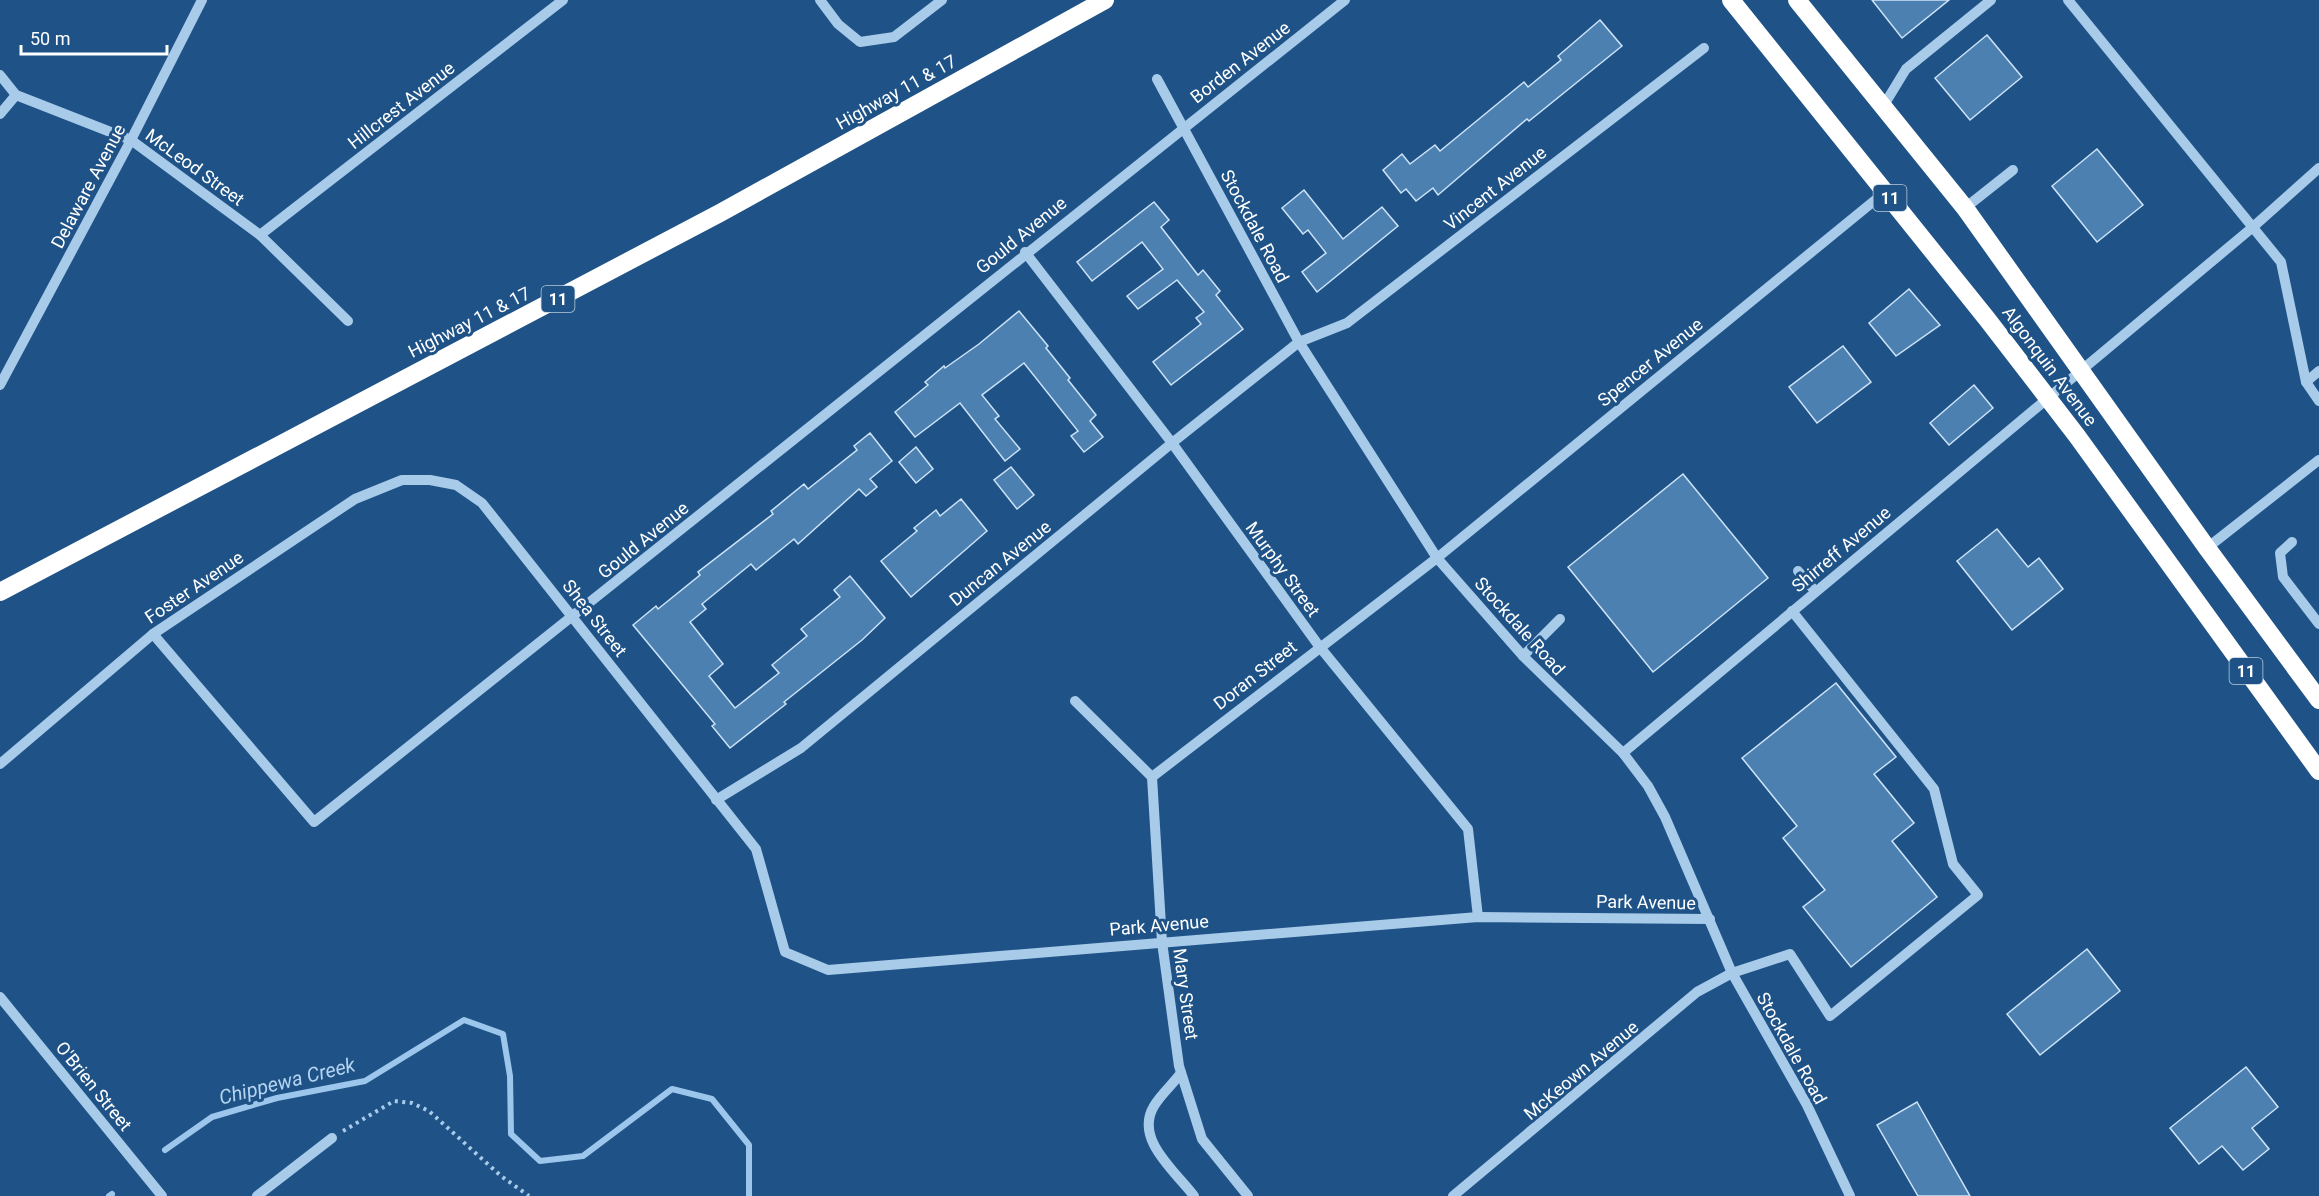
<svg xmlns="http://www.w3.org/2000/svg" width="2319" height="1196" font-family="Roboto,sans-serif">
<style>
.lines{fill:none;stroke-linecap:round;stroke-linejoin:round}
.stream{stroke:#9cc6ec;stroke-width:6}
.building{fill:#4c80b1;stroke:#cde3f8;stroke-width:1.5}
.path{stroke:#a8cbea;stroke-width:4;stroke-dasharray:3 4.5;stroke-linecap:butt}
.minor{stroke:#a8cbea;stroke-width:10}
.highway{stroke:#fff;stroke-width:18}
.labels{text-anchor:middle;dominant-baseline:central;stroke-width:6;stroke-linejoin:round;paint-order:stroke}
.shield{fill:#1f5387;stroke:#bccbdb;stroke-width:1.5}
.shield-label{font-size:16px;font-weight:bold;fill:#fff}
.street-label{font-size:18px;fill:#fff;stroke:#1f5387}
.water-label{font-size:20px;font-style:italic;fill:#b4d4f2;stroke:#1f5387}
</style>
<rect width="100%" height="100%" fill="#1f5387"/>
<g class="lines">
<g class="stream">
<polyline points="165,1150 212,1117 277,1098 365,1081 464,1020 503,1034 510,1076 511,1134 540,1161 583,1156 672,1089 712,1099 749,1145 749,1196"/>
<polyline points="109,1196 112,1194"/>
</g>
</g>
<g class="building">
<polygon points="1872,0 1949,0 1902,38"/>
<polygon points="1600,20 1622,46 1529,121 1527,119 1438,195 1433,188 1416,201 1406,189 1401,193 1383,170 1402,154 1410,164 1435,145 1440,151 1524,82 1528,87 1561,60 1558,56"/>
<polygon points="1987,35 2022,77 1970,120 1935,78"/>
<polygon points="2097,149 2143,205 2097,242 2052,186"/>
<polygon points="1304,190 1343,239 1382,207 1398,226 1317,292 1302,272 1326,253 1308,230 1303,234 1282,208"/>
<polygon points="1154,202 1169,220 1161,227 1198,275 1203,270 1220,291 1216,295 1243,329 1171,385 1153,362 1201,324 1196,318 1204,312 1177,280 1138,309 1127,296 1163,269 1142,242 1092,281 1077,262"/>
<polygon points="1909,289 1940,325 1896,356 1869,323"/>
<polygon points="1019,311 1048,346 1046,348 1070,378 1068,380 1096,415 1090,421 1103,437 1084,452 1071,436 1078,431 1024,363 982,395 999,416 995,419 1020,449 1005,461 960,403 915,437 895,412 928,385 925,382 944,366 945,368 979,344"/>
<polygon points="1843,346 1871,382 1817,423 1789,387"/>
<polygon points="1974,385 1993,408 1949,445 1930,423"/>
<polygon points="870,433 892,461 870,479 877,487 866,496 859,489 798,544 794,539 756,570 751,564 702,604 706,609 690,622 723,664 709,676 735,708 779,673 772,665 807,636 801,629 840,597 834,590 850,576 885,618 862,640 784,702 786,704 730,748 712,726 715,724 633,625 656,606 658,609 700,575 698,572 773,514 771,511 804,484 808,489 857,450 854,446"/>
<polygon points="916,447 933,469 916,483 899,462"/>
<polygon points="1011,467 1034,495 1017,509 994,480"/>
<polygon points="1683,474 1768,578 1653,672 1568,567"/>
<polygon points="961,499 987,531 911,597 881,561 917,531 914,528 936,510 940,516"/>
<polygon points="1997,529 2028,567 2039,558 2063,589 2012,630 1957,561"/>
<polygon points="1836,683 1896,757 1874,774 1914,823 1892,841 1937,897 1851,967 1803,907 1825,890 1783,838 1797,826 1742,758"/>
<polygon points="2087,949 2120,991 2040,1055 2007,1014"/>
<polygon points="2246,1067 2278,1107 2252,1128 2269,1149 2243,1170 2222,1146 2199,1164 2170,1128"/>
<polygon points="1917,1102 1970,1196 1918,1196 1877,1125"/>
</g>
<g class="lines">
<polyline class="path" points="343,1131 394,1101 412,1103 429,1111 501,1176 529,1196"/>
<g class="minor">
<polyline points="820,0 838,24 860,42 894,37 942,0"/>
<polyline points="2068,0 2281,262 2306,382 2319,401"/>
<polyline points="0,75 16,95 131,140 260,235 348,321"/>
<polyline points="1157,79 1299,342 1437,558 1523,656 1623,753 1648,786 1665,817 1732,973 1807,1105 1850,1196"/>
<polyline points="1884,105 1906,69 1991,0"/>
<polyline points="0,114 16,95"/>
<polyline points="1965,208 2013,170"/>
<polyline points="260,235 563,0"/>
<polyline points="1025,252 1172,443 1319,646 1468,829 1478,917"/>
<polyline points="2306,382 2319,371"/>
<polyline points="0,385 131,140 202,0"/>
<polyline points="2292,542 2280,553 2283,577 2319,624"/>
<polyline points="2207,548 2319,460"/>
<polyline points="1798,571 1815,591"/>
<path d="M 153,634 L 314,822 C 659,549 1000,271 1345,0"/>
<polyline points="1523,656 1560,619"/>
<polyline points="1075,701 1152,777 1162,942 1179,1066 1202,1139 1248,1196"/>
<polyline points="1623,753 2253,227 2319,168"/>
<polyline points="0,764 153,634 355,499 402,480 430,480 456,485 482,503 756,849 785,952 828,970 1478,917 1710,919"/>
<polyline points="1152,777 1437,558 1885,192"/>
<polyline points="716,800 801,748 1172,443 1299,342 1347,323 1704,48"/>
<polyline points="0,997 162,1196"/>
<path d="M 1181,1073 C 1173,1084 1161,1094 1154,1106 C 1134,1139 1175,1171 1194,1196"/>
<polyline points="257,1196 332,1138"/>
<polyline points="1453,1196 1697,992 1732,973 1790,954 1830,1016 1978,895 1953,864 1934,789 1792,611"/>
</g>
<g class="highway">
<polyline points="1731,0 1987,319 2077,436 2319,771"/>
<polyline points="1797,0 1965,208 2207,548 2319,700"/>
<polyline points="0,592 720,213 1105,0"/>
</g>
</g>
<g class="labels">
<g class="shield">
<rect x="1873.5" y="185" width="33" height="26" rx="4.5"/>
<rect x="541.5" y="286" width="33" height="26" rx="4.5"/>
<rect x="2229.5" y="658" width="33" height="26" rx="4.5"/>
</g>
<g class="shield-label">
<text x="1890" y="198">11</text>
<text x="558" y="299">11</text>
<text x="2246" y="671">11</text>
</g>
<g class="street-label">
<text transform="translate(1240 62) rotate(-38)">Borden Avenue</text>
<text transform="translate(896 92) rotate(-29)">Highway 11 &amp; 17</text>
<text transform="translate(401 105) rotate(-38)">Hillcrest Avenue</text>
<text transform="translate(195 167) rotate(36)">McLeod Street</text>
<text transform="translate(88 186) rotate(-62)">Delaware Avenue</text>
<text transform="translate(1495 188) rotate(-38)">Vincent Avenue</text>
<text transform="translate(1255 226) rotate(62)">Stockdale Road</text>
<text transform="translate(1021 235) rotate(-39)">Gould Avenue</text>
<text transform="translate(469 322) rotate(-27)">Highway 11 &amp; 17</text>
<text transform="translate(1650 362) rotate(-39)">Spencer Avenue</text>
<text transform="translate(2050 366) rotate(53)">Algonquin Avenue</text>
<text transform="translate(643 540) rotate(-39)">Gould Avenue</text>
<text transform="translate(1841 549) rotate(-40)">Shirreff Avenue</text>
<text transform="translate(1000 563) rotate(-39)">Duncan Avenue</text>
<text transform="translate(1283 569) rotate(54)">Murphy Street</text>
<text transform="translate(194 587) rotate(-34)">Foster Avenue</text>
<text transform="translate(595 618) rotate(52)">Shea Street</text>
<text transform="translate(1520 626) rotate(48)">Stockdale Road</text>
<text transform="translate(1255 675) rotate(-38)">Doran Street</text>
<text transform="translate(1646 902) rotate(1)">Park Avenue</text>
<text transform="translate(1159 925) rotate(-5)">Park Avenue</text>
<text transform="translate(1186 994) rotate(82)">Mary Street</text>
<text transform="translate(1792 1048) rotate(61)">Stockdale Road</text>
<text transform="translate(1581 1070) rotate(-40)">McKeown Avenue</text>
<text transform="translate(94 1086) rotate(51)">O'Brien Street</text>
</g>
<g class="water-label">
<text transform="translate(287 1081) rotate(-14)">Chippewa Creek</text>
</g>
</g>
<path d="M21 45v9h146v-9" fill="none" stroke="#ffffff" stroke-width="3"/>
<text x="30" y="45" font-size="18" fill="#ffffff" stroke="#1f5387" stroke-width="4.5" paint-order="stroke">50 m</text>
</svg>
